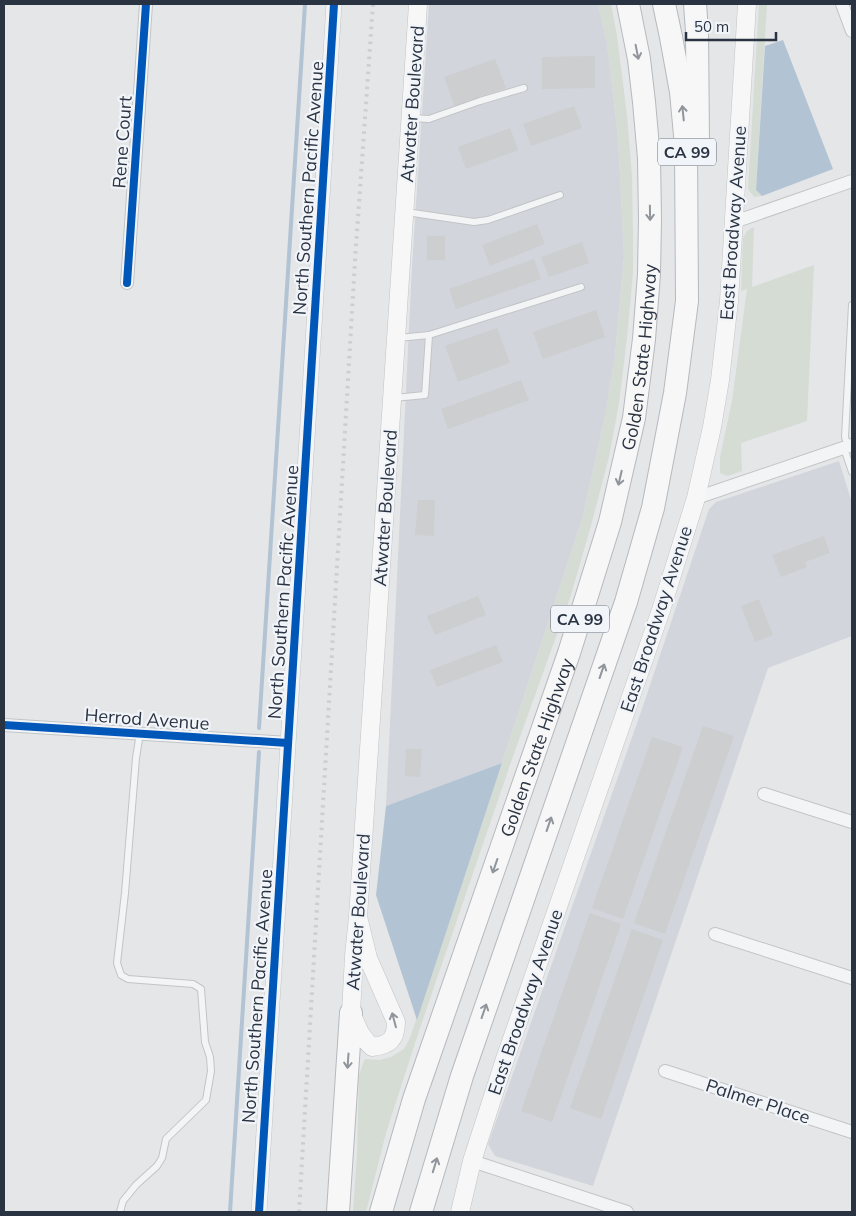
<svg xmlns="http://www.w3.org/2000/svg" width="856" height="1216" font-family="Mulish,sans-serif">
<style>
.built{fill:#d2d5db}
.green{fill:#d5dcd4}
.water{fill:#b2c3d3}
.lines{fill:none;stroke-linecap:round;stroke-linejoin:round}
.stream{stroke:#b2c3d3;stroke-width:4}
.building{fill:#ccced0}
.service-casing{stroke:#c2c4c6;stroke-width:8}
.minor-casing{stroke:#c2c4c6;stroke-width:14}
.tertiary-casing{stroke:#c2c4c6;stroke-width:16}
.secondary-casing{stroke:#c2c4c6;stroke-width:19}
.motorway-casing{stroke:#b6b9bd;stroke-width:24}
.service{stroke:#f3f4f5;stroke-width:6}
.minor{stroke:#f3f4f5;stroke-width:12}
.tertiary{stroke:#f3f4f5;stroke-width:15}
.secondary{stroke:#f7f7f7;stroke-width:18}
.motorway{stroke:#f7f7f7;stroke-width:22}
.rail{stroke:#ccced0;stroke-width:4;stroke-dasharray:2.5 5;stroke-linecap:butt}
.cycleway-casing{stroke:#f1f4f8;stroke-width:11}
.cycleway{stroke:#0057b8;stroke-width:8}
.oneway{stroke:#90959c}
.labels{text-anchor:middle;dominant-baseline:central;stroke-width:4.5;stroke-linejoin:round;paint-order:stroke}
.shield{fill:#f1f4f8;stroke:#666d79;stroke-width:1}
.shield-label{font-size:16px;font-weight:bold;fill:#2a3342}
.street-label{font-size:18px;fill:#2a3342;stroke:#f1f4f8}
</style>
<rect width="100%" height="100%" fill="#e4e6e8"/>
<g class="built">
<polygon points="429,4 598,4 607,43 618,137 624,256 615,356 605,415 583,516 502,763 386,806 412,266"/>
<polygon points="839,461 852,503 852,636 768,668 593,1186 495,1156 488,1144 641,712 709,509 716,502"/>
</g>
<g class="green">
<polygon points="598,4 611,4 617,36 627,115 632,177 633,232 633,272 627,338 619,403 609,457 592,522 571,595 511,762 419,1031 386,1133 366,1212 353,1212 357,1154 359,1076 363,1063 365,1059 379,1060 391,1057 404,1049 410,1038 502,763 583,516 605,415 615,356 624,256 618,137 607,43"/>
<polygon points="759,4 767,4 756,190 762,196 754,197 748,189"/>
<polygon points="754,227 752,287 814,265 807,421 741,443 742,471 727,476 720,473 720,457 732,401 747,289 741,291 743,238 747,231"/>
</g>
<g class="water">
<polygon points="783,40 833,169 762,196 756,190 765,46"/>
<polygon points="502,763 417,1020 376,895 386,806"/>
</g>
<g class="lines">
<g class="stream">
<polyline points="259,728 305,4"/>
<polyline points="230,1212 259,752"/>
</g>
</g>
<g class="building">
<polygon points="595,56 595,88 542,89 542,57"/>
<polygon points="495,59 506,88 455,107 444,77"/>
<polygon points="574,106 582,128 531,146 523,124"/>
<polygon points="510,128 518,150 466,169 458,147"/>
<polygon points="537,224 545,244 490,266 482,245"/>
<rect x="427" y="236" width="18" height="24"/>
<polygon points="582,242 589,263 549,277 541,257"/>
<polygon points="534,259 541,279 456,309 449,289"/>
<polygon points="596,310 605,337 543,359 533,332"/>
<polygon points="497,328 510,363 458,382 445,346"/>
<polygon points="521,380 529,400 448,429 441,409"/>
<polygon points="418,500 435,500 434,536 415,535"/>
<polygon points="824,536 830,553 805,562 807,567 781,577 772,555"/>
<polygon points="478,596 486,615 435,635 427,616"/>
<polygon points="759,599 773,635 755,642 741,606"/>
<polygon points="496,645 503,662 437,687 430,670"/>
<polygon points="703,726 734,736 665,934 634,923"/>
<polygon points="652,737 683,747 623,919 592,908"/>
<polygon points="406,749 422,749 420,777 405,776"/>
<polygon points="590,913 621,924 552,1122 521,1111"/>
<polygon points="632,929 663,940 601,1119 570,1108"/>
</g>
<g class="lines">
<g class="service-casing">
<g id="service">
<polyline points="412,118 429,119 480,101 524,88"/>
<polyline points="406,212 474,222 488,220 560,195"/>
<polyline points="398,338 429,335 581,287"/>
<polyline points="394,398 425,395 429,335"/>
<polyline points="848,447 845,437 852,305"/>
<polyline points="844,448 852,472"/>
<polyline points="120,1212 123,1201 136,1185 157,1166 162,1158 166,1139 206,1100 211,1071 210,1057 205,1042 201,989 193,984 128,979 121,975 117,963 125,893 136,758 140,733"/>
</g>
</g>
<g class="minor-casing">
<g id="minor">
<polyline points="842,4 852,31"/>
<polyline points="734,222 852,181"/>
<polyline points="127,283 146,4"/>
<polyline points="696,498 852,445"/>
<polyline points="4,725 288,743"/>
<polyline points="764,794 852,822"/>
<polyline points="715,934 852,978"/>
<polyline points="665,1071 852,1132"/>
<polyline points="472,1161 627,1212"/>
</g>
</g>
<g class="tertiary-casing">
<polyline id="tertiary" points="259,1212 334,4"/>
</g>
<g class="secondary-casing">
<g id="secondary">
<path d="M 358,917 L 368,958 L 396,1022 C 396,1040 389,1045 372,1047 L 366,1041 L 360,1033 L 351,1013 L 354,956 L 358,917 L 418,4"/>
<polyline points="460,1212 472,1161 505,1059 661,610 696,498 712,427 720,380 729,301 747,4"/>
</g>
</g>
<g class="motorway-casing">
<g id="motorway">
<polyline points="695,4 697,31 698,143"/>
<polyline points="338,1212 351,1013"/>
<path id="s1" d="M 381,1212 L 414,1099 L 569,653 L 610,522 L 634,418 L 644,339 L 649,274 L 650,219 L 649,158 L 644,102 L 639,59 L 628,4"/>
<polyline points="421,1212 462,1076 626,602 653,508 675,393 687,301 686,146 681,92 671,37 664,4"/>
</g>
</g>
<use href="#service" class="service"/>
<use href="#minor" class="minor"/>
<use href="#tertiary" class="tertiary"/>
<use href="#secondary" class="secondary"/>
<use href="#motorway" class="motorway"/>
<polyline class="rail" points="299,1212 355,261 373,4"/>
<g class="cycleway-casing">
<g id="cycleway">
<polyline points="127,283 146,4"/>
<polyline points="4,725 288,743"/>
<polyline points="259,1212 334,4"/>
</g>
</g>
<use href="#cycleway" class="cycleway"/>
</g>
<defs><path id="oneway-shaft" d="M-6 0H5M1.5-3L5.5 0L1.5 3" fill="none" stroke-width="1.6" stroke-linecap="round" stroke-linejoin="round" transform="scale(1.25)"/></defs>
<g class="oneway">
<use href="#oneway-shaft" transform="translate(637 52) rotate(79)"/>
<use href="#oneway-shaft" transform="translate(683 113) rotate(-96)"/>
<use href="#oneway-shaft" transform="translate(650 213) rotate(89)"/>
<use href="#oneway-shaft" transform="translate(620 478) rotate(103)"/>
<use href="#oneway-shaft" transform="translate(602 671) rotate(-71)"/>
<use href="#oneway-shaft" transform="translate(549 824) rotate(-71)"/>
<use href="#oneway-shaft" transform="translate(495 866) rotate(109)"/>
<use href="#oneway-shaft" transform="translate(484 1011) rotate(-71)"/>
<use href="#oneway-shaft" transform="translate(394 1020) rotate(-105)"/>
<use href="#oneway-shaft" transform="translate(348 1061) rotate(94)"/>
<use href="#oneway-shaft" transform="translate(435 1165) rotate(-73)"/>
</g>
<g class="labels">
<g class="shield">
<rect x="658" y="138.5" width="58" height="27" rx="4"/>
<rect x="551" y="605.5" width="58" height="27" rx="4"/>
</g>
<g class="shield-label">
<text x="687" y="152">CA 99</text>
<text x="580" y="619">CA 99</text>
</g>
<g class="street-label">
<text transform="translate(412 104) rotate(-86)">Atwater Boulevard</text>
<text transform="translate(122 142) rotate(-86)">Rene Court</text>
<text transform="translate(308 188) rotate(-86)">North Southern Pacific Avenue</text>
<text transform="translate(733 223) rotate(-86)">East Broadway Avenue</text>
<text stroke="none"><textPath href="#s1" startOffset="895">Golden State Highway</textPath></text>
<text transform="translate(385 508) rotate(-86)">Atwater Boulevard</text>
<text transform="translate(283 592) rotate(-86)">North Southern Pacific Avenue</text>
<text transform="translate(656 619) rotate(-72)">East Broadway Avenue</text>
<text transform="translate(147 719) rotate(4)">Herrod Avenue</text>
<text stroke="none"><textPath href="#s1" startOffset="490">Golden State Highway</textPath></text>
<text transform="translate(358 912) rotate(-86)">Atwater Boulevard</text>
<text transform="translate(257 996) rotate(-86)">North Southern Pacific Avenue</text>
<text transform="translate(525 1002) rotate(-71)">East Broadway Avenue</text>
<text transform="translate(758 1101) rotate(18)">Palmer Place</text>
</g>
</g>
<rect width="856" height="1216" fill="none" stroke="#2a3342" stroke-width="10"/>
<path d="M686 32v8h90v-8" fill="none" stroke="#2a3342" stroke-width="2.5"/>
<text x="694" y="32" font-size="15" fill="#2a3342" stroke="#f1f4f8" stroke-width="4" paint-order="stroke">50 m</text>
</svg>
